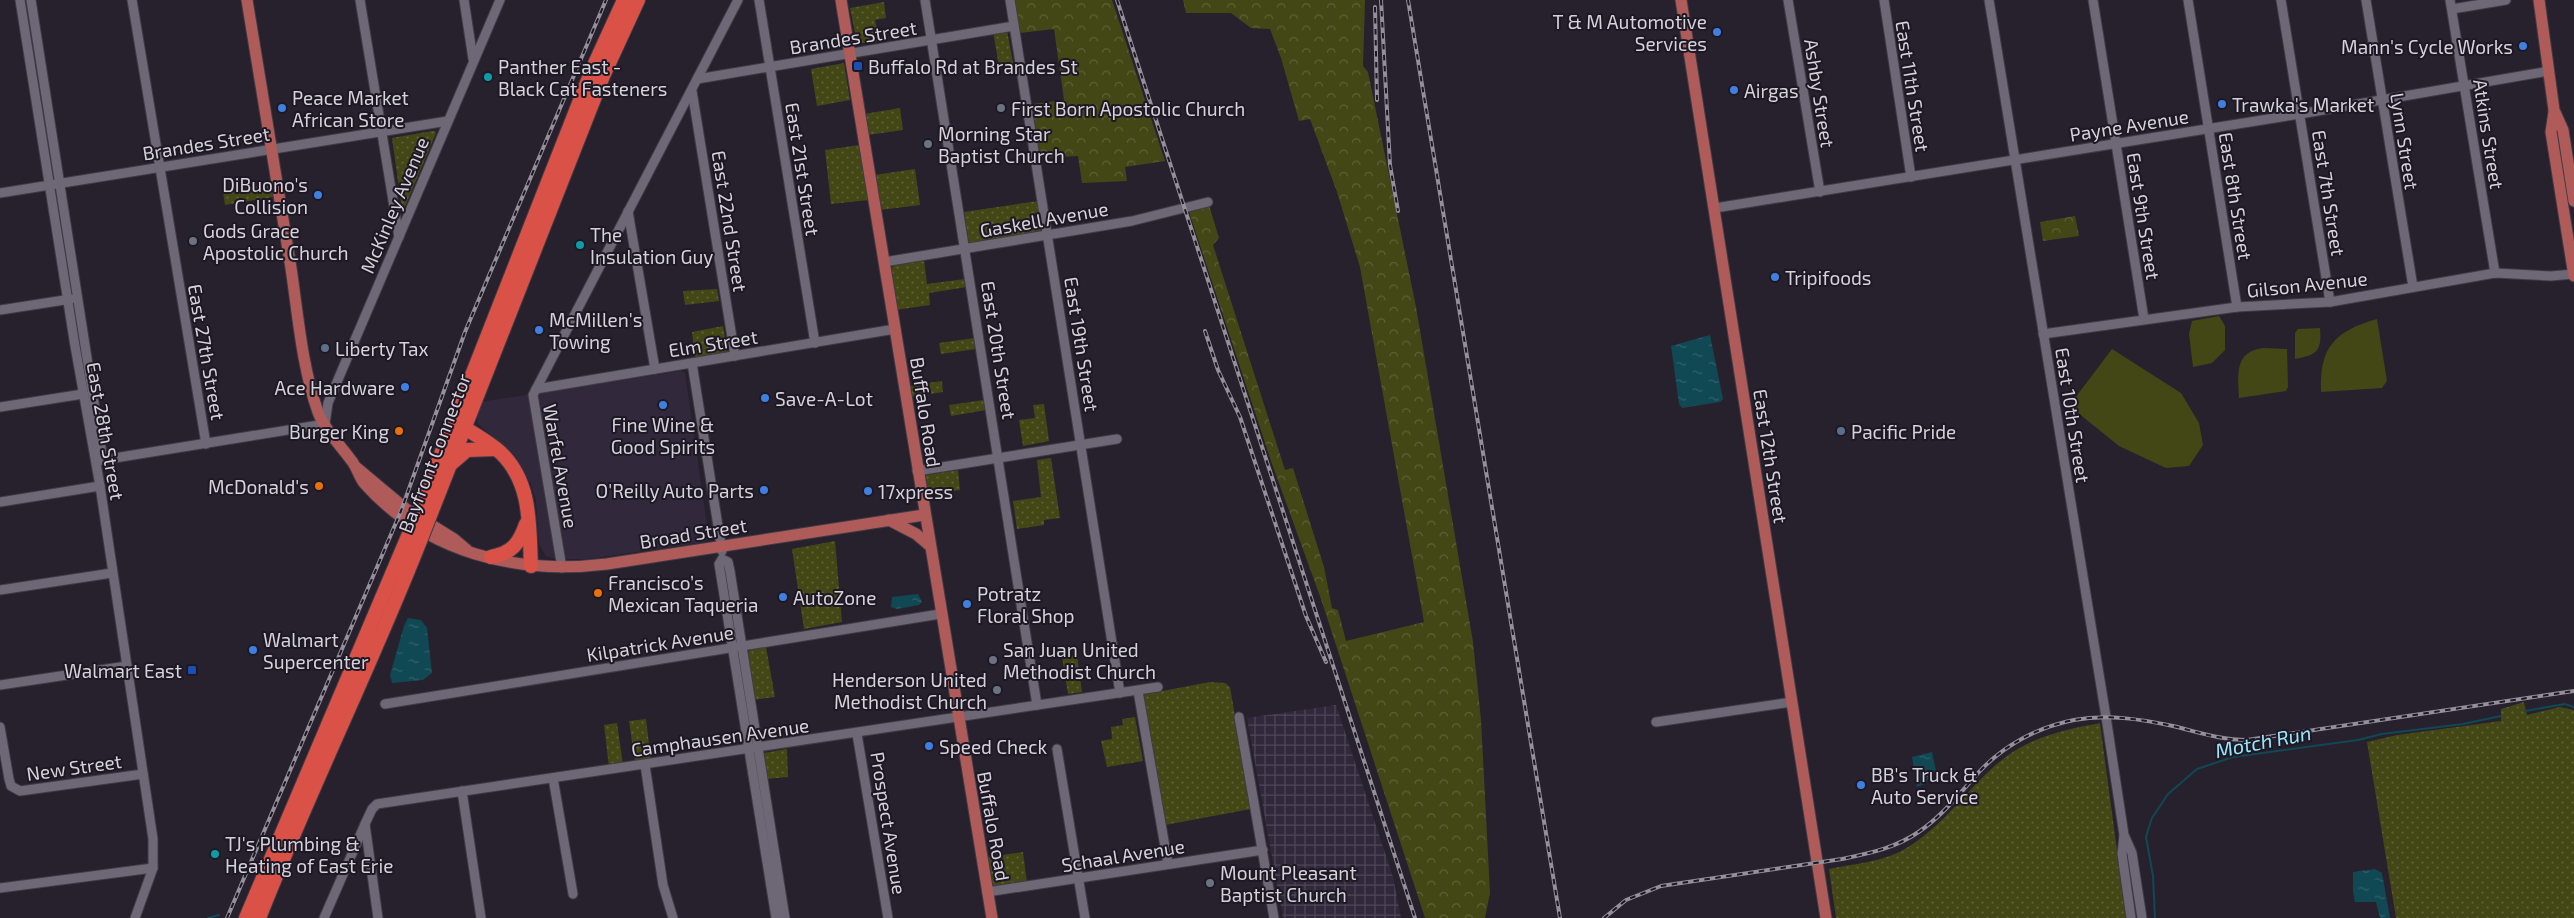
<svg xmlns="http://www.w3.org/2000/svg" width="2574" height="918" font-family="'Exo 2',sans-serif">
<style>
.built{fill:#31293b}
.industrial{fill:url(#industrial-grid)}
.grass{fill:url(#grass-dots)}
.forest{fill:url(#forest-crowns)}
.pitch{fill:#434716}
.water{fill:url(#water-ripples)}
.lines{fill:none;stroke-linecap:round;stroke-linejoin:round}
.stream{stroke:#104854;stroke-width:2}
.minor-casing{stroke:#403b45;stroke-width:11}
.major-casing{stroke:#403b45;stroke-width:13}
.highway-casing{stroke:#403b45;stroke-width:16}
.minor{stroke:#6e6876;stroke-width:9}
.major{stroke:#af5b5a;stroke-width:11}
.highway{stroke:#da5247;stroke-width:14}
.rail-casing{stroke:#948f9a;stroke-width:4}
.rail{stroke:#1d1824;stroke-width:2;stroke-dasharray:5.5;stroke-linecap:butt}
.highway-bridge-casing{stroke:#403b45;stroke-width:16;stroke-linecap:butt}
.highway-bridge{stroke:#da5247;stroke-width:14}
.shop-dot{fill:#3f7fe0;stroke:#1d1824;stroke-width:2}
.transit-dot{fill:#1a4fb4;stroke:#1d1824;stroke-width:2}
.culture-dot{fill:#0f9aa8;stroke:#1d1824;stroke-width:2}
.worship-dot{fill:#6b7280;stroke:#1d1824;stroke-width:2}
.service-dot{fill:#5c6f8a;stroke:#1d1824;stroke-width:2}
.food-dot{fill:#e8710a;stroke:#1d1824;stroke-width:2}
.labels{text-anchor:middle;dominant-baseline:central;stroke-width:4;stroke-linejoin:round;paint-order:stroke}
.poi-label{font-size:19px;fill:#d6d2db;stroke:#1d1824;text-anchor:start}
.street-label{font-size:19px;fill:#d6d2db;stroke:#1d1824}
.water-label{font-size:20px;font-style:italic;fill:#98e8fc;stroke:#1d1824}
</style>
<defs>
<pattern id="industrial-grid" width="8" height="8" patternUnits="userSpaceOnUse" patternTransform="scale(1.25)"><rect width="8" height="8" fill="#31293b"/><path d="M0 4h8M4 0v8" fill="none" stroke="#4e4757"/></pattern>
<pattern id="grass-dots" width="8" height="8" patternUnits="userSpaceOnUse" patternTransform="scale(1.25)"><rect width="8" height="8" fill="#434716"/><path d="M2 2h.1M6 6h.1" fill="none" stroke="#5d6137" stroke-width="1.8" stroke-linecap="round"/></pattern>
<pattern id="forest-crowns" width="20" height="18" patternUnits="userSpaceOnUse" patternTransform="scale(1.25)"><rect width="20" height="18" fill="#434716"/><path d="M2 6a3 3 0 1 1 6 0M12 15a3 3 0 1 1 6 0" fill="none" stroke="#5d6137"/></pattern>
<pattern id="water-ripples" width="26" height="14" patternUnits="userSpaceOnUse" patternTransform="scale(1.25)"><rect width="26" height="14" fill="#104854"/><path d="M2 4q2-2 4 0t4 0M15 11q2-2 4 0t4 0" fill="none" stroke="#32626c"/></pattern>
</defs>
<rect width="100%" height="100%" fill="#27212e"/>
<polygon class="built" points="681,371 685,373 709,539 704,542 587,559 556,559 546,556 539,544 536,500 531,484 515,456 478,424 476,411 480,402"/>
<polygon class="industrial" points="1336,705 1393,877 1401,918 1283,918 1247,718"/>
<g class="grass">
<polygon points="884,2 886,18 875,20 879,36 876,37 877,42 857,43 850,8"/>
<polygon points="1007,30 1013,63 999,66 993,32"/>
<polygon points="844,63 850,100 817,106 811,69"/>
<polygon points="900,108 903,130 868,135 864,114"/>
<polygon points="432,131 435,131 436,133 404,209 402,210 392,138"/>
<polygon points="859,145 869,200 831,204 825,150"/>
<polygon points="915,169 920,205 880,210 874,175"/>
<polygon points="271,184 273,197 225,205 223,192"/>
<polygon points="1038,201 1041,232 969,243 964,212"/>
<polygon points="924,260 927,284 965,279 967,287 929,293 930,305 896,310 890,269 895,265"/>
<polygon points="717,289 719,301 685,305 683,291"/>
<polygon points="723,326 728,353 695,359 692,332"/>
<polygon points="974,338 976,349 941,354 939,343"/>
<polygon points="942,381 943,392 910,397 908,386"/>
<polygon points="984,400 986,410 951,416 949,405"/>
<polygon points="1044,404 1049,441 1023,446 1019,420 1035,418 1033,405"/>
<polygon points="1051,458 1060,518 1044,520 1044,525 1017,529 1013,501 1041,497 1037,460"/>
<polygon points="958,470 960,490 926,495 924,477 926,475"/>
<polygon points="835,541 842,622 804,629 792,549"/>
<polygon points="766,647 775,697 753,700 747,655 750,649"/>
<polygon points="1077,655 1082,692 1068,694 1062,657"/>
<polygon points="1210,682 1225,683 1230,687 1251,809 1165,825 1141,695"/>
<polygon points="2524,702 2527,715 2560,707 2574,710 2574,918 2396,918 2367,742 2397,735 2501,721 2501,709"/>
<polygon points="1135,717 1143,761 1107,767 1101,741 1112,739 1111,727 1123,725 1122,719"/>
<polygon points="646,719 651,761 635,763 629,721"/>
<polygon points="617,723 623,765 609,767 604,725"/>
<path d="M 2100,723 L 2126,918 L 1836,918 L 1829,869 C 1852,864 1882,862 1903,850 C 1947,825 1969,784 2007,756 C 2034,736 2068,729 2100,723 Z"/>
<polygon points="787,749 788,777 766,779 764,753"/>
<polygon points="1023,852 1027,883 993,887 988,857"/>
</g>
<g class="forest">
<polygon points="1014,0 1112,0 1165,161 1125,167 1127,181 1082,183 1078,156 1040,158 1032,104 1064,100 1054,29 1020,33"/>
<polygon points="1183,0 1365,0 1363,66 1368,72 1416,307 1473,642 1481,720 1490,893 1485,918 1425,918 1321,599 1271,461 1189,212 1209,205 1219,238 1213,245 1285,470 1293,468 1324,567 1332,608 1338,610 1346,641 1424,622 1360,267 1337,192 1310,119 1299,121 1281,58 1270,29 1251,28 1231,13 1186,13"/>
<polygon points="2075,216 2079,236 2043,241 2040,222"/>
</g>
<g class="pitch">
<polygon points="2219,316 2225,326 2225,350 2212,363 2193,367 2189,334 2192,321"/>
<path d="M 2377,319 L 2387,381 L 2382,388 L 2321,392 C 2319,347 2335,331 2377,319 Z"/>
<path d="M 2320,328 C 2322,351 2317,355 2295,359 L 2295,333 L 2298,329 Z"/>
<path d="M 2263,348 L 2287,349 L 2288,387 L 2286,391 L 2239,398 C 2238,374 2234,352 2263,348 Z"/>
<polygon points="2112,349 2181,393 2199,423 2203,445 2189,466 2166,468 2119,446 2072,408 2075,398"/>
</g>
<g class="water">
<polygon points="1710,335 1723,399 1720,402 1682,408 1679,404 1671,346"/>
<polygon points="918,594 922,602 919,605 897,609 891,607 892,597"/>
<polygon points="408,618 421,620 427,628 432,673 423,680 392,683 390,675 404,626"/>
<polygon points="1932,752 1936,771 1924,784 1917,787 1912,757"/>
<polygon points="2375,869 2382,873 2390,918 2380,918 2376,902 2355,902 2353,891 2353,872"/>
</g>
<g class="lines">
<g class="stream">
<polyline points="2525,711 2565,704 2574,707"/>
<polyline points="208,918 219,915"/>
<polyline points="2155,918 2153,876 2146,837 2148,830 2152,818 2168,794 2197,769 2233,757 2358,740 2382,734 2463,724 2501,716"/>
</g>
<g class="minor-casing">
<g id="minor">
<polyline points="20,0 75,346 100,486 153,839 153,868 135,918"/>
<polyline points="31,0 103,460"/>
<polyline points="132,0 206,444"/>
<polyline points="360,0 399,237"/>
<polyline points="464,0 473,59"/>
<polyline points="759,0 815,343"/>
<polyline points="925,0 1037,705"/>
<polyline points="1010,0 1120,693"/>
<polyline points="1788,0 1820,192"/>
<polyline points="1884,0 1911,177"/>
<polyline points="1989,0 2106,717 2124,835 2122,854 2131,918"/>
<polyline points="2093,0 2144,319"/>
<polyline points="2188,0 2237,307"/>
<polyline points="2281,0 2330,302"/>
<polyline points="2366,0 2413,287"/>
<polyline points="2450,0 2495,273"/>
<polyline points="2452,9 2506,0"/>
<polyline points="697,79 1014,26"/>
<polyline points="692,91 735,356"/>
<polyline points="0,193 448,121"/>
<polyline points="1715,208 2300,114 2549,71"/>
<polyline points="628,211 655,369"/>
<polyline points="884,262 1132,221 1208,202"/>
<polyline points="0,310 71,299"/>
<polyline points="2043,334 2237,307 2330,302 2495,273 2551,276 2574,274"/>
<polyline points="692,363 722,551"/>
<polyline points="536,389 895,329"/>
<polyline points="0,407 83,394"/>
<polyline points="96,461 325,424 328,403 500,0"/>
<polyline points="917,471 1117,439"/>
<polyline points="0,502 100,486"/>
<polyline points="562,568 533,395 738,0"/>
<polyline points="0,590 112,573"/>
<polyline points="0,685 127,666"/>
<polyline points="1138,691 1168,864"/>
<polyline points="385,704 940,614"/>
<polyline points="1239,717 1274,918"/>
<polyline points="1656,722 1792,702"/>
<polyline points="0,727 9,779 11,786 20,791 143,774"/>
<polyline points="857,734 888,918"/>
<polyline points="1057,749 1085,918"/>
<polyline points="645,765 663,885 673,918"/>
<polyline points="553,778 573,894"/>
<polyline points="462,791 481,918"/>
<polyline points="365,824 378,918"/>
<polyline points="2125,837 2132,853 2142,918"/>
<polyline points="0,888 153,868"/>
<polyline points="987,892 1263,850"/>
<polyline points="324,918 365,824 372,809 377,804 1158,687"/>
<polyline points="776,918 719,564 722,559 728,562 730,571 785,918"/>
</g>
</g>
<g class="major-casing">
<g id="major">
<path d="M 247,0 C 261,89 276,178 291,268 C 298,315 302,367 318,412 C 324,429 341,446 351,460 C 357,467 359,477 364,483 C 426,553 517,575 607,564 L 924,515"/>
<polyline points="841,0 992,918"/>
<polyline points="1681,0 1826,918"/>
<polyline points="2539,0 2554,110 2563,130 2574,201"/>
<polyline points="2554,112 2551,132 2574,276"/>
<polyline points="357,468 406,509 454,539 467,550"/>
<polyline points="889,520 916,534 929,545"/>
</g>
</g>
<g class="highway-casing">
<g id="highway">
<path d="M 456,423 C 471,432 488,441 501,453 C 532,483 529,526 531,566"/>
<polyline points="452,463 467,450 496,449"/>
<polyline points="419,510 592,70 624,0"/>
<polyline points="429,518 603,76 638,0"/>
<path d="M 491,557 C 512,553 519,544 526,524"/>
<polyline points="246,918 409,534"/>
<path d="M 259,918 C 309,791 370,668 420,541"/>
</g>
</g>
<use href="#minor" class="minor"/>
<use href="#major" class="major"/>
<use href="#highway" class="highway"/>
<g class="rail-casing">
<g id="rail">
<polyline points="1117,0 1415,918"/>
<polyline points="1381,0 1390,165 1398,211"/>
<polyline points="1408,0 1560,918"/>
<polyline points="1375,7 1377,100"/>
<polyline points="1205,331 1218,370 1240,417 1306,616 1326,662"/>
<polyline points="227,918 401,511 465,332 606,0"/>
<path d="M 1604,918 L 1626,900 L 1661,886 L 1842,859 C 1870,853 1896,848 1920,831 C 1943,815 1960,793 1979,772 C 2004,745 2038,727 2074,720 C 2107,714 2140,719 2173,726 C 2198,732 2220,740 2247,740 L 2574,691"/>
</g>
</g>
<use href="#rail" class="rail"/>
<g class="highway-bridge-casing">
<g id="highway-bridge">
<polyline points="409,534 419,510"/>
<polyline points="420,541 429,518"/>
</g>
</g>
<use href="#highway-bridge" class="highway-bridge"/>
</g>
<g class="shop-dot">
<circle cx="1717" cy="32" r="5"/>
<circle cx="2523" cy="46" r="5"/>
<circle cx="1734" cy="90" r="5"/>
<circle cx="2222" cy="104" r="5"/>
<circle cx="282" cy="108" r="5"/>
<circle cx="318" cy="195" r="5"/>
<circle cx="1775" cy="277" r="5"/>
<circle cx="539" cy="330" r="5"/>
<circle cx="405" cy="387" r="5"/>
<circle cx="765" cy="398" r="5"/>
<circle cx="663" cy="405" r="5"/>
<circle cx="764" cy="490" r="5"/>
<circle cx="868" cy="491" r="5"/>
<circle cx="783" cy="597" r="5"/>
<circle cx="967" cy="604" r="5"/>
<circle cx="253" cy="650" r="5"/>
<circle cx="929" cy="746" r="5"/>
<circle cx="1861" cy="785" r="5"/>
</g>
<g class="transit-dot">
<rect x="853" y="61" width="10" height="10" rx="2.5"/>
<rect x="187" y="665" width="10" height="10" rx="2.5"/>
</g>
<g class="culture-dot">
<circle cx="488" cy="77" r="5"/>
<circle cx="580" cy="245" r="5"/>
<circle cx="215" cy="854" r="5"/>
</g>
<g class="worship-dot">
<circle cx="1001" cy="108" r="5"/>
<circle cx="928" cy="144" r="5"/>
<circle cx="193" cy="241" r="5"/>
<circle cx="993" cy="660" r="5"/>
<circle cx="997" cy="690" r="5"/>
<circle cx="1210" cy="883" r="5"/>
</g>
<g class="service-dot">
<circle cx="325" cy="348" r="5"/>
<circle cx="1841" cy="431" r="5"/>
</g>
<g class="food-dot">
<circle cx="399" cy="431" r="5"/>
<circle cx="319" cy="486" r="5"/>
<circle cx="598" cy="593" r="5"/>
</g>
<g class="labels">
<g class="poi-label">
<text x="1707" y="21" text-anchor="end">T &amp; M Automotive<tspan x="1707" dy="22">Services</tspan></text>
<text x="2513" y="46" text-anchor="end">Mann's Cycle Works</text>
<text x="498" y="66">Panther East -<tspan x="498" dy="22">Black Cat Fasteners</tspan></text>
<text x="868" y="66">Buffalo Rd at Brandes St</text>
<text x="1744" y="90">Airgas</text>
<text x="292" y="97">Peace Market<tspan x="292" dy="22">African Store</tspan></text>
<text x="2232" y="104">Trawka's Market</text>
<text x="1011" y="108">First Born Apostolic Church</text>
<text x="938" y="133">Morning Star<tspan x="938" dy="22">Baptist Church</tspan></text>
<text x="308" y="184" text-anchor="end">DiBuono's<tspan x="308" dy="22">Collision</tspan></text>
<text x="203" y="230">Gods Grace<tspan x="203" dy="22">Apostolic Church</tspan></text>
<text x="590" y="234">The<tspan x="590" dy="22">Insulation Guy</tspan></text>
<text x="1785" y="277">Tripifoods</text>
<text x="549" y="319">McMillen's<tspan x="549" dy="22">Towing</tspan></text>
<text x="335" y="348">Liberty Tax</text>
<text x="395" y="387" text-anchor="end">Ace Hardware</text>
<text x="775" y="398">Save-A-Lot</text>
<text x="663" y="424" text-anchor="middle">Fine Wine &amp;<tspan x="663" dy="22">Good Spirits</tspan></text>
<text x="389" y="431" text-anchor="end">Burger King</text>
<text x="1851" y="431">Pacific Pride</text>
<text x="309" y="486" text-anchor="end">McDonald's</text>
<text x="754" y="490" text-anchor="end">O'Reilly Auto Parts</text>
<text x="878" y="491">17xpress</text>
<text x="608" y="582">Francisco’s<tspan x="608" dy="22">Mexican Taqueria</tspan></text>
<text x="977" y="593">Potratz<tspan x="977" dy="22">Floral Shop</tspan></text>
<text x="793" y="597">AutoZone</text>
<text x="263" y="639">Walmart<tspan x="263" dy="22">Supercenter</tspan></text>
<text x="1003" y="649">San Juan United<tspan x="1003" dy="22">Methodist Church</tspan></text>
<text x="182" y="670" text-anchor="end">Walmart East</text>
<text x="987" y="679" text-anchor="end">Henderson United<tspan x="987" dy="22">Methodist Church</tspan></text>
<text x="939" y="746">Speed Check</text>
<text x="1871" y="774">BB's Truck &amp;<tspan x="1871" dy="22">Auto Service</tspan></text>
<text x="225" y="843">TJ's Plumbing &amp;<tspan x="225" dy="22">Heating of East Erie</tspan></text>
<text x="1220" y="872">Mount Pleasant<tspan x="1220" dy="22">Baptist Church</tspan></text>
</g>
<g class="street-label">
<text transform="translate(853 37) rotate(-9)">Brandes Street</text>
<text transform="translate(1913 86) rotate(81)">East 11th Street</text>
<text transform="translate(1820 93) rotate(81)">Ashby Street</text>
<text transform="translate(2129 125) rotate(-9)">Payne Avenue</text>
<text transform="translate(2489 134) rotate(81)">Atkins Street</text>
<text transform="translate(2405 141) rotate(81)">Lynn Street</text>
<text transform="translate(206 143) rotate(-9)">Brandes Street</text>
<text transform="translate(803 169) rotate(81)">East 21st Street</text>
<text transform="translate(2329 193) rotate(81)">East 7th Street</text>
<text transform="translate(2236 196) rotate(81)">East 8th Street</text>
<text transform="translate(394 205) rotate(-67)">McKinley Avenue</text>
<text transform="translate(2144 216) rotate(81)">East 9th Street</text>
<text transform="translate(1044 219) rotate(-10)">Gaskell Avenue</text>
<text transform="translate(730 221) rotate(81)">East 22nd Street</text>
<text transform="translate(2307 284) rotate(-6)">Gilson Avenue</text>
<text transform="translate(713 343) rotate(-9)">Elm Street</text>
<text transform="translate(1082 344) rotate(81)">East 19th Street</text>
<text transform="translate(999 350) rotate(81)">East 20th Street</text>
<text transform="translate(207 352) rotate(80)">East 27th Street</text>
<text transform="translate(926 412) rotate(81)">Buffalo Road</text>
<text transform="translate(2073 415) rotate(81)">East 10th Street</text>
<text transform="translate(106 431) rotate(80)">East 28th Street</text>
<text transform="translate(434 453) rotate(-69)">Bayfront Connector</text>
<text transform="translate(1771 456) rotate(81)">East 12th Street</text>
<text transform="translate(561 466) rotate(80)">Warfel Avenue</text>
<text transform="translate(693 533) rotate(-9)">Broad Street</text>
<text transform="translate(660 643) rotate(-9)">Kilpatrick Avenue</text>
<text transform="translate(720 737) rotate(-8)">Camphausen Avenue</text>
<text transform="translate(74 767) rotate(-8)">New Street</text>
<text transform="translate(889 823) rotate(81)">Prospect Avenue</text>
<text transform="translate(994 826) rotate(80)">Buffalo Road</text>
<text transform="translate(1123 855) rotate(-9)">Schaal Avenue</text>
</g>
<g class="water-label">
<text transform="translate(2263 741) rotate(-11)">Motch Run</text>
</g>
</g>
</svg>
